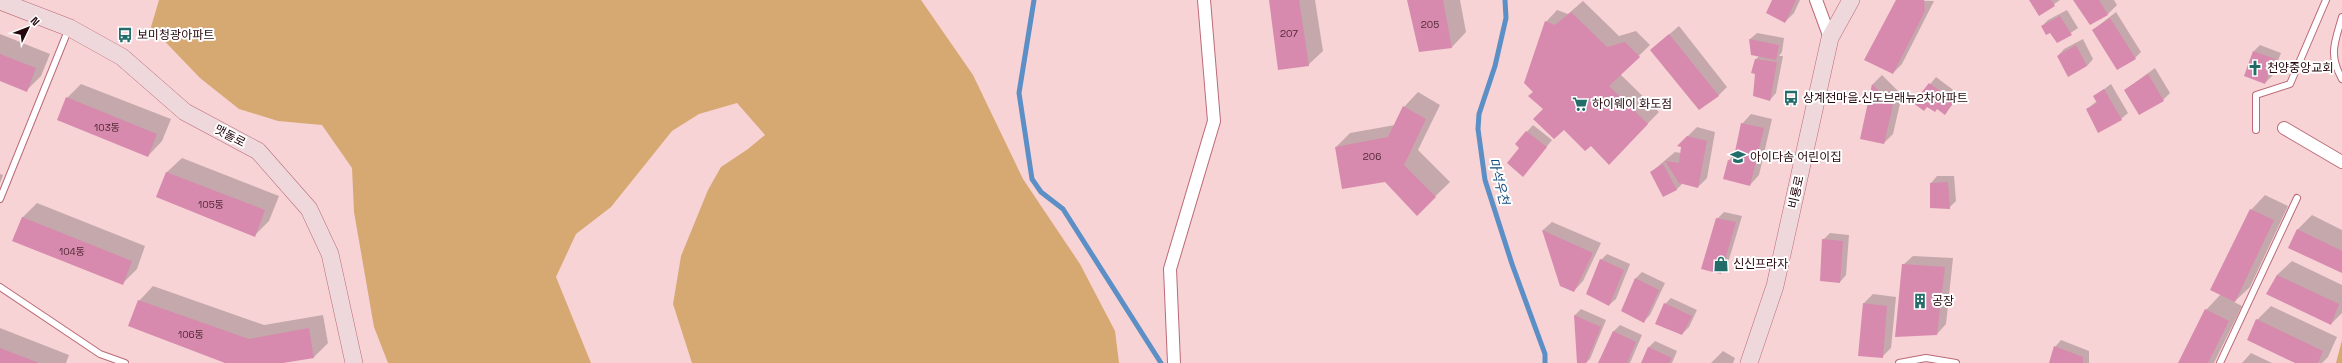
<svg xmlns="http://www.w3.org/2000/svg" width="2342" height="363" font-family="'Space Grotesk','Noto Sans KR',sans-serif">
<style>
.green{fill:#d7a972}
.shadow{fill:#0003}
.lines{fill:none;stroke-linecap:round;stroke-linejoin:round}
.stream{stroke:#5c8fc5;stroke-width:5}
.building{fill:#d78aae}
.lane-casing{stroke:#bb6a76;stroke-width:8}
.street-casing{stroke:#bb6a76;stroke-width:14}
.secondary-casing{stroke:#bb6a76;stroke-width:18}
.lane{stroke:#fff;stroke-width:6}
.street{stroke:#fff;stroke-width:12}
.secondary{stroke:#eed8db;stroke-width:17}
.labels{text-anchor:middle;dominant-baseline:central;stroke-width:4;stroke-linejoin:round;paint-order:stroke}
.number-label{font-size:10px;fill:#522835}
.poi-label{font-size:12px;fill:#25070d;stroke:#fefefe;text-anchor:start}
.street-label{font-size:12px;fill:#25070d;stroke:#fefefe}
.water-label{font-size:13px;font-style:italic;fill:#134b7e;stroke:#fefefe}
</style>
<rect width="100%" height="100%" fill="#f7d3d6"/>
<g class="green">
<polygon points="159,0 921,0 973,75 1023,179 1080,264 1115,331 1119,363 692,363 673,304 681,256 708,190 721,167 748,149 765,135 737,103 699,114 672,131 611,207 576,234 556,277 591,363 388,363 374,327 354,212 352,168 322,125 278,121 239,109 200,78 151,27"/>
<polygon points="2342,340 2342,363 2336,363"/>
</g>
<g class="shadow">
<polygon points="1270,0 1315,0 1323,51 1308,65"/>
<polygon points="1408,0 1460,0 1466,32 1452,47"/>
<polygon points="1773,0 1800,0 1794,13 1785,22"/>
<polygon points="1897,0 1934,1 1902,64 1893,73"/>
<polygon points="2030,0 2060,0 2039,15"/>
<polygon points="2075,0 2114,0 2117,5 2108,14 2090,23"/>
<polygon points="1583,1 1619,36 1636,31 1650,45 1620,74 1659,112 1620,152 1591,145 1544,109 1535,91 1546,22 1557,10 1568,14"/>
<polygon points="2067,10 2078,28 2057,42 2050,32 2042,26 2048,20"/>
<polygon points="2116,12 2141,52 2135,58 2093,30"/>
<polygon points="1679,26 1727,87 1718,96 1651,50"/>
<polygon points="1757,33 1784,38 1782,52 1779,56 1783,56 1776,93 1770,100 1756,73 1756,59 1759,56 1750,39"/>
<polygon points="0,34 50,54 41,76 26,91 0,80"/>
<polygon points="2083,39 2093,59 2087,66 2058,56 2064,49"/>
<polygon points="2260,45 2281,53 2272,76 2265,83 2254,51"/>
<polygon points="2155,68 2170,93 2163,100 2125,90"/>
<polygon points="1882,75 1902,95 1893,134 1884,143 1861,138 1873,84"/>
<polygon points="1936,77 1960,95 1945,114 1937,108 1915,103"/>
<polygon points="81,84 171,119 162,141 148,156 67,98"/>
<polygon points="2111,84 2128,113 2121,119 2087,109 2097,101 2095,96"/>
<polygon points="1418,92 1440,105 1418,150 1450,182 1417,214 1386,181 1336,147 1350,133 1395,125 1404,107"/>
<polygon points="1751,114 1772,119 1759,175 1750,185 1729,160 1736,153 1742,124"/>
<polygon points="1533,125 1552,140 1523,176 1520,148 1516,144"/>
<polygon points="1697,127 1715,132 1707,178 1698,187 1683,183 1676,190 1651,172 1675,152 1681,153 1682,147 1679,145"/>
<polygon points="182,158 279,196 269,221 255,235 157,197 167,172"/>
<polygon points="0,174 3,175 0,183"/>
<polygon points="1937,176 1954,176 1956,201 1949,208 1931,207 1931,183"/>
<polygon points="2265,195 2288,206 2250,287 2234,302 2242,306 2214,363 2179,363 2206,310 2221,294 2251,210"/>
<polygon points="37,203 145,246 137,269 122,284 22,218"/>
<polygon points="1724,212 1742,216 1727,266 1721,273 1717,219"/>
<polygon points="2312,215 2342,230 2342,272 2297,230"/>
<polygon points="1552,222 1601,243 1583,281 1574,291 1561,285 1543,230"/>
<polygon points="1830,233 1849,235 1846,275 1840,282 1823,240"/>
<polygon points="1607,254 1630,264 1616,299 1609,305 1601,260"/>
<polygon points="1913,256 1953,258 1946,324 1937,334 1903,265"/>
<polygon points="2292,261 2342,285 2342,313 2331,324 2267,294 2277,275"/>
<polygon points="1642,272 1665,283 1650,315 1644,321 1636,278"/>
<polygon points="153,286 264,325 323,315 328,343 314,357 277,363 228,363 139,301"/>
<polygon points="1873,294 1896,297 1891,348 1882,357 1864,303"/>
<polygon points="1671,298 1697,310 1689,327 1682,334 1665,304"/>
<polygon points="2271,306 2337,337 2328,357 2322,363 2297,363 2257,320"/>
<polygon points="1581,309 1606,320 1590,359 1586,363 1578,362 1575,315"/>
<polygon points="1620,325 1642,335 1630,363 1600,363 1613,332"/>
<polygon points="0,328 69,355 66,363 0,363"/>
<polygon points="2061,340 2089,351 2089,363 2050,363 2055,347"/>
<polygon points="1655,341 1677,351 1672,363 1642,363 1649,347"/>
<polygon points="1723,351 1735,358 1733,363 1711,363"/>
<polygon points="2251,353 2272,363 2242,363"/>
</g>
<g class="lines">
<g class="stream">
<polyline points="1034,0 1019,93 1032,179 1041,192 1063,209 1161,363"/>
<polyline points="1505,0 1506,18 1495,66 1479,114 1478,129 1485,180 1512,264 1545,354 1545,363"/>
</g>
</g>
<g class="building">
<polygon points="1269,0 1299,0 1309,66 1278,70"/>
<polygon points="1407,0 1443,0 1452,48 1419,52"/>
<polygon points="1772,0 1796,0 1785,23 1766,13"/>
<polygon points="1896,0 1924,0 1925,11 1893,74 1864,60"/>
<polygon points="2029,0 2051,0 2055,6 2039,16"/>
<polygon points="2073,0 2099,0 2108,15 2090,25"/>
<polygon points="1571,12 1607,47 1625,42 1640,57 1609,86 1648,124 1609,165 1591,146 1585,151 1564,130 1554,139 1533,119 1543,109 1528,96 1533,92 1524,83 1545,21 1555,25"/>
<polygon points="2060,16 2072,35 2057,43 2050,33 2046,35 2041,26"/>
<polygon points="2110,18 2136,59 2117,70 2092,30"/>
<polygon points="1669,34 1719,96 1699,110 1650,50"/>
<polygon points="1749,39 1779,45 1776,60 1751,55"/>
<polygon points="2076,45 2087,66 2068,77 2057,56"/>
<polygon points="2253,51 2275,59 2265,84 2244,76"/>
<polygon points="0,54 36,68 27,92 0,81"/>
<polygon points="1755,59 1777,62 1770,101 1753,96 1755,74 1751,73"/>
<polygon points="2148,74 2164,101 2139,115 2124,90"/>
<polygon points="1929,83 1954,101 1945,115 1937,109 1935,112 1927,107 1924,111 1913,103"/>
<polygon points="1872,84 1893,105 1884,144 1860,139"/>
<polygon points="2104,89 2122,120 2098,133 2086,109 2097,103 2093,96"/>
<polygon points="66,97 157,134 148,157 57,120"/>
<polygon points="1403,106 1426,119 1404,165 1436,197 1417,216 1385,182 1342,189 1335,147 1388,137"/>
<polygon points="1741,123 1764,128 1750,186 1723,179 1728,160 1733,161"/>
<polygon points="1526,131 1547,147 1523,177 1507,163 1519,148 1515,144"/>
<polygon points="1687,136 1707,141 1698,188 1679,183 1665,161 1679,163 1681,147 1677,146"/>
<polygon points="1663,164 1677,190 1663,197 1650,172"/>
<polygon points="166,172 265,210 255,237 156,197"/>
<polygon points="1948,182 1950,209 1930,208 1930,183"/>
<polygon points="2250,209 2274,220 2235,302 2210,290"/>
<polygon points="22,217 132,261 123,285 12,241"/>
<polygon points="1716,218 1736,222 1721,274 1701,269"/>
<polygon points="2297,229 2342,251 2342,273 2288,248"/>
<polygon points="1542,230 1593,253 1574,292 1560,286"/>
<polygon points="1822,239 1843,241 1840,283 1820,281"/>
<polygon points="1600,259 1624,270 1609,306 1586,294"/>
<polygon points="1902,264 1945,267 1937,335 1895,337"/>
<polygon points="2277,275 2339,304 2331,325 2266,294"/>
<polygon points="1635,278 1659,290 1644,323 1621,311"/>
<polygon points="138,300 249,339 309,328 314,358 283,363 225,363 128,326"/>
<polygon points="1664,303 1692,316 1682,335 1655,324"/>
<polygon points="1863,303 1887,306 1883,358 1858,356"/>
<polygon points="2205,309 2229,321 2208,363 2178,363"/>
<polygon points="1574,315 1601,327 1586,363 1577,363"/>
<polygon points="2256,319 2323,351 2318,363 2295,363 2247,340"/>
<polygon points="1613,331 1636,342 1627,363 1598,363"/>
<polygon points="2054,346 2083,357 2083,363 2049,363"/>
<polygon points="1648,347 1672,358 1669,363 1641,363"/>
<polygon points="0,348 39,363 0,363"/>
</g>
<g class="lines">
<g class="lane-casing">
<g id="lane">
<path d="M 2342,17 C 2335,42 2328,54 2342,79"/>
<polyline points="2256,130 2256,95 2290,84 2326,0"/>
<polyline points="0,199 69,28"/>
<polyline points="0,287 100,354 125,363"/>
<polyline points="1899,363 1926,358 1956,363"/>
<polyline points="2220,363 2297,198"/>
</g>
</g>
<g class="street-casing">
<g id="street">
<polyline points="1816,0 1830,38"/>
<polyline points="2284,128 2342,162"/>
<polyline points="1174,363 1170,269 1214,121 1204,0"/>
</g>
</g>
<g class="secondary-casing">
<g id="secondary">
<polyline points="0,1 70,28 122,57 185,112 258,151 309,209 330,254 354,363"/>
<polyline points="1749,363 1775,286 1830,38 1851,0"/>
</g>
</g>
<use href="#lane" class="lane"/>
<use href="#street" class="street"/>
<use href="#secondary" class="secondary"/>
</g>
<defs>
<g id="bus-bare" transform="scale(1.2)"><path d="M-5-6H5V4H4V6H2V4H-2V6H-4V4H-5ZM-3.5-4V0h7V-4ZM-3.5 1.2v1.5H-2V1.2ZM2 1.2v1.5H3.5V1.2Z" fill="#226d6a" stroke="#fefefe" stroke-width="2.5" paint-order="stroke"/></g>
<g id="church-bare" transform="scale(1.2)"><path d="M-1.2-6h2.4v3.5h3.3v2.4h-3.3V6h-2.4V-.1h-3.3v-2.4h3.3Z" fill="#226d6a" stroke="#fefefe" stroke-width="2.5" paint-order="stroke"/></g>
<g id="supermarket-bare" transform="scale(1.2)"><path d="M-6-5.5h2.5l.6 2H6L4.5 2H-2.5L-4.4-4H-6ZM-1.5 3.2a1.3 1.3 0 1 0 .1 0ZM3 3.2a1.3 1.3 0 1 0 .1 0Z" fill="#226d6a" stroke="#fefefe" stroke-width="2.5" paint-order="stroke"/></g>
<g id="school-bare" transform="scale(1.2)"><path d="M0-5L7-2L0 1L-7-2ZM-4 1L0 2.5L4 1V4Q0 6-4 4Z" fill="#226d6a" stroke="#fefefe" stroke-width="2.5" paint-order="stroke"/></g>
<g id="shop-bare" transform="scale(1.2)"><path d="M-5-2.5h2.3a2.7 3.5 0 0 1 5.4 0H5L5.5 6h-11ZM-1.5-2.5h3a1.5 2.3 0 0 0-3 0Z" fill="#226d6a" stroke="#fefefe" stroke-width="2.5" paint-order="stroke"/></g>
<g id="building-bare" transform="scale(1.2)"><path d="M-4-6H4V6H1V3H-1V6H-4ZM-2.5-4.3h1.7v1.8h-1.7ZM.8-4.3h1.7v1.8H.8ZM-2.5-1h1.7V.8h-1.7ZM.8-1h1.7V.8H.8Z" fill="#226d6a" stroke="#fefefe" stroke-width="2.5" paint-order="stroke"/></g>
</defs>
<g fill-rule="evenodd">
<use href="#bus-bare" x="125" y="35"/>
<use href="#church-bare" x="2255" y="68"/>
<use href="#bus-bare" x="1791" y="98"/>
<use href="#supermarket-bare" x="1580" y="104"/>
<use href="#school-bare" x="1738" y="157"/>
<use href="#shop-bare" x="1721" y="264"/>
<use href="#building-bare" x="1920" y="301"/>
</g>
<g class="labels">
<g class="number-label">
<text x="1430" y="24">205</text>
<text x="1289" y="33">207</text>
<text x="107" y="127">103동</text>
<text x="1372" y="156">206</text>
<text x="211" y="204">105동</text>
<text x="72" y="251">104동</text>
<text x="191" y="334">106동</text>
</g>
<g class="poi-label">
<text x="137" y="35">보미청광아파트</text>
<text x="2267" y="68">천양중앙교회</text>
<text x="1803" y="98">상계전마을.신도브래뉴2차아파트</text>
<text x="1592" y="104">하이웨이 화도점</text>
<text x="1750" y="157">아이다솜 어린이집</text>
<text x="1733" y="264">신신프라자</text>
<text x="1932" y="301">공장</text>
</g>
<g class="street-label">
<text transform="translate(230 136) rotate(28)">맷돌로</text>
<text transform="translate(1796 192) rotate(-77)">비룡로</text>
</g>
<g class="water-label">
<text transform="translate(1499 181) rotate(76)">마석우천</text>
</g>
</g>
<g transform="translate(28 28) rotate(47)" stroke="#fefefe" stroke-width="3" paint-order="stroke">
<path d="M0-3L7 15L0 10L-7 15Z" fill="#25070d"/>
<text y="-6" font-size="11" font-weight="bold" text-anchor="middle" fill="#25070d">N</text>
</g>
</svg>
